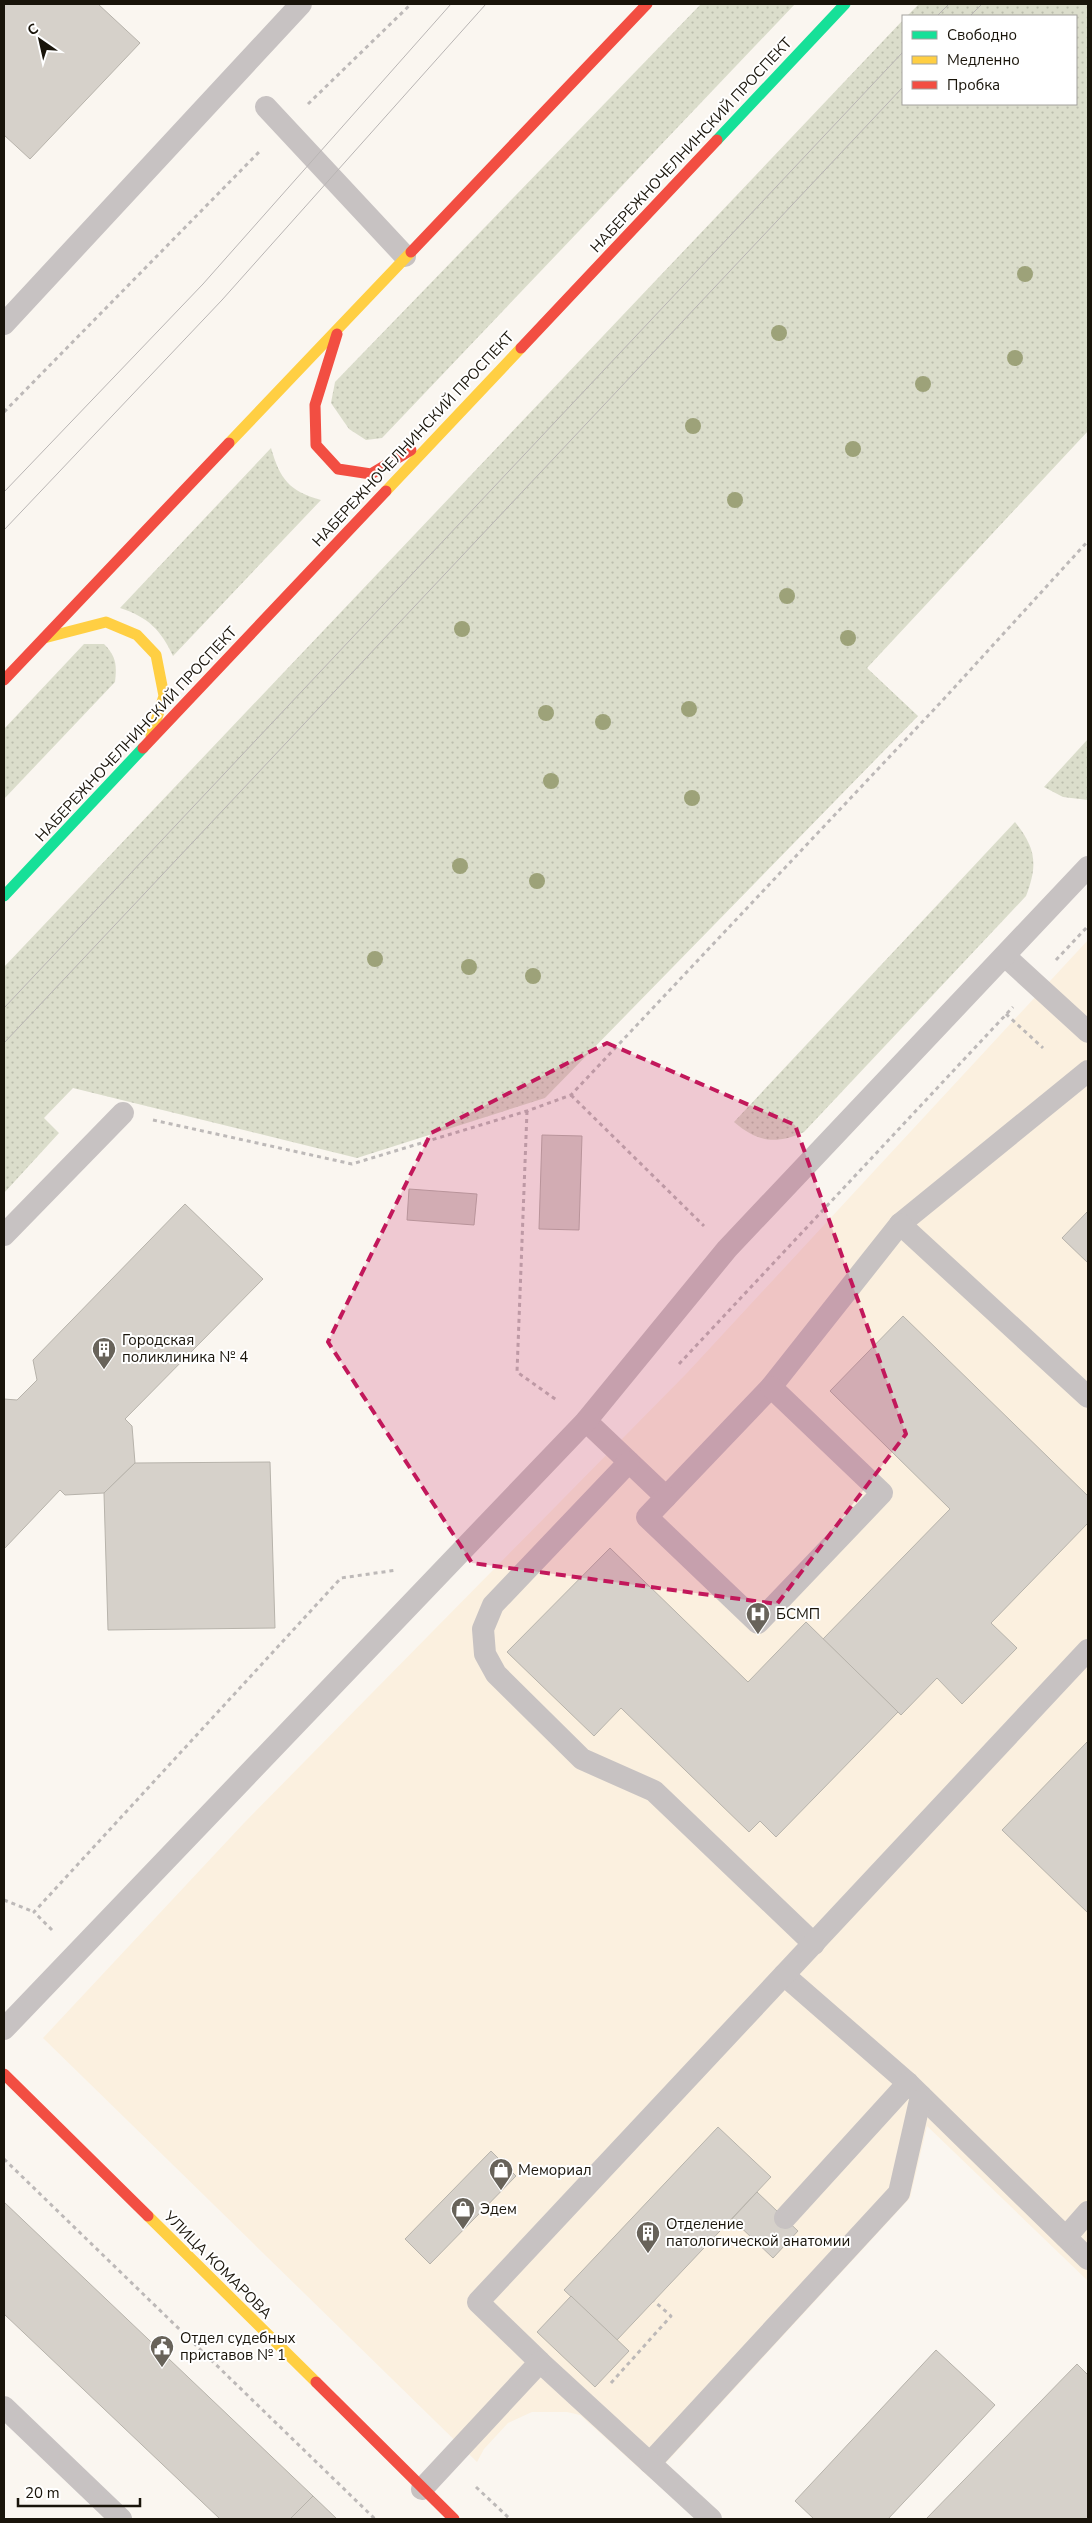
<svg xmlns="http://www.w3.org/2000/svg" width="1092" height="2523" font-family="'Nunito Sans',sans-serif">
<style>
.built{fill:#fbf0df}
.grass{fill:url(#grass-dots)}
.building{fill:#d6d1ca;stroke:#b7b3ab}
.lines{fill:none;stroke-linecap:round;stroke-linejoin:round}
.path{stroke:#bdb9b8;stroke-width:3;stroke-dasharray:4 4;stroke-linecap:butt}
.lane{stroke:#c7c2c2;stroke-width:22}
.fast{stroke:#16e098;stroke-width:11}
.slow{stroke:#ffcf43;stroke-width:11}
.jam{stroke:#f24e42;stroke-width:11}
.tram{stroke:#b9b5b4;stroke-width:1}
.tree{fill:#9da279}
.marked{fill:#c2185b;fill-opacity:0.2;stroke:#c2185b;stroke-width:4;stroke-dasharray:10 6;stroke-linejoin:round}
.labels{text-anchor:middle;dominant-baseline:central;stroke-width:4;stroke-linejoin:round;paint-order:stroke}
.street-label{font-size:15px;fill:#19140a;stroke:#fff}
.poi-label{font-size:15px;fill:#19140a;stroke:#fff;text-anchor:start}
</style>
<defs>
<pattern id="grass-dots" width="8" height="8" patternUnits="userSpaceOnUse" patternTransform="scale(1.25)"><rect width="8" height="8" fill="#dbddcb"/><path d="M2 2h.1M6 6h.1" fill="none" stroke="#bbbdad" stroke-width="1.8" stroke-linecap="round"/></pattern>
</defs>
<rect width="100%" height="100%" fill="#faf6f0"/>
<polygon class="built" points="1088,940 1088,2281 927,2126 910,2198 651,2479 580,2415 567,2412 532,2412 508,2423 484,2449 477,2462 43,2038 244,1823 687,1373"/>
<g class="grass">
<polygon points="701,4 795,4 382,438 366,440 349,429 331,403 335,382"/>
<polygon points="919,4 1088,4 1088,431 867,668 918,716 545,1098 357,1158 73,1088 44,1118 59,1133 4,1193 4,967 903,20 903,104 1076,104 1076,16 907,16"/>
<path d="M 271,448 C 280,479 289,491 321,500 L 173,656 C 161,630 148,617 120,608 Z"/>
<path d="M 84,644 L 104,644 C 116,656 117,665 115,682 L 4,799 L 4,729 Z"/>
<polygon points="1088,739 1088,800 1063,797 1044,787"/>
<path d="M 1015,822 C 1036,848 1038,865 1026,896 L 804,1132 C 775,1145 758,1142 734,1122 Z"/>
</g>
<g class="building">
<polygon points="4,4 98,4 140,43 30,159 4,135"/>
<polygon points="542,1135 582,1136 579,1230 539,1229"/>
<polygon points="409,1189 477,1194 474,1225 407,1220"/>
<polygon points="185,1204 263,1279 125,1419 132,1426 135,1463 104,1493 65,1495 60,1490 4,1549 4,1399 17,1400 37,1380 33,1360"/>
<polygon points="1088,1211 1088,1263 1062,1238"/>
<polygon points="903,1316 1088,1496 1088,1523 991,1623 1017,1648 962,1704 937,1678 901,1715 823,1639 950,1509 830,1391"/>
<polygon points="270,1462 275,1628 108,1630 104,1493 135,1463"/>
<polygon points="610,1548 748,1682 806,1622 898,1712 776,1837 760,1821 749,1832 621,1708 594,1736 507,1652"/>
<polygon points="1088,1741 1088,1913 1002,1830"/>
<polygon points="718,2127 771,2177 617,2340 564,2290"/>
<polygon points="491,2151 516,2176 430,2264 405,2239"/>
<polygon points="757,2192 798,2231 773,2258 732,2219"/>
<polygon points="4,2202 313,2496 290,2519 220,2519 4,2314"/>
<polygon points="571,2296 629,2351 595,2387 537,2332"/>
<polygon points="936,2350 995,2405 888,2519 814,2519 795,2501"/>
<polygon points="1077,2364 1088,2375 1088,2519 926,2519"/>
<polygon points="313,2496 337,2519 290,2519"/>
</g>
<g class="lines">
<g class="path">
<polyline points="308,104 411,4"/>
<polyline points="4,412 261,150"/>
<polyline points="1056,960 1088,926"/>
<polyline points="1006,1014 1043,1048"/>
<polyline points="571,1095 704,1226"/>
<polyline points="527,1111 517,1372 558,1401"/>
<polyline points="153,1120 352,1164 527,1111 571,1095 942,701 1088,541"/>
<polyline points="679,1364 1013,1007"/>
<polyline points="4,1900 34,1912"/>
<polyline points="52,1930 34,1912 341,1578 397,1570"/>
<polyline points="4,2159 375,2519"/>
<polyline points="611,2383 671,2316 654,2301"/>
<polyline points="476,2487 510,2519"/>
</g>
<g class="lane">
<polyline points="266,107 405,256"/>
<polyline points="4,324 301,4"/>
<polyline points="1005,956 1088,1032"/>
<polyline points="900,1224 1088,1071"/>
<polyline points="4,1235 123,1113"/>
<polyline points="586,1421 666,1497 771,1387 900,1224 1088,1397"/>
<polyline points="629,1462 493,1605 483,1629 485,1654 496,1674 582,1759 654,1791 814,1944"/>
<polyline points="666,1497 647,1517 758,1623 882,1493 771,1387"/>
<polyline points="784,1975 908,2083 1088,2259"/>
<polyline points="4,2029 586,1421 727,1249 1088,867"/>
<polyline points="921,2096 899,2193 650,2463 540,2362 478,2302 1088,1650"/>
<polyline points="785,2218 908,2083"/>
<polyline points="1066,2237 1088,2212"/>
<polyline points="4,2407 121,2519"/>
<polyline points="650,2463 711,2519"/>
<polyline points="422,2489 540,2362"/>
</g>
<g class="fast">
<polyline points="717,140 845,4"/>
<polyline points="4,896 143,748"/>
</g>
<g class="slow">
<polyline points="229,443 411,252"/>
<polyline points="386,491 521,348"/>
<polyline points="44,638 106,622 137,635 156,655 164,696 151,736"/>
<polyline points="148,2216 316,2382"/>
</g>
<g class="jam">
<polyline points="411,252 647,4"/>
<polyline points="337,334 315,405 316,445 338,469 371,474 411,450"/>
<polyline points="521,348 717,140"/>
<polyline points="4,680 229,443"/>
<polyline points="143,748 386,491"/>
<polyline points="4,2074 148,2216"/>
<polyline points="316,2382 454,2519"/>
</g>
<g class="tram">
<polyline points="937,16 949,4"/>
<polyline points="970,16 982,4"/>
<polyline points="4,492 203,284 451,4"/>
<polyline points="4,530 222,300 486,4"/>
<polyline points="4,1008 903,52"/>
<polyline points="4,1043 903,87"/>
</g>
</g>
<g class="tree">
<circle cx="1025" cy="274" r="8"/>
<circle cx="779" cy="333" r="8"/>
<circle cx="1015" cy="358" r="8"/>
<circle cx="923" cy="384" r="8"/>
<circle cx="693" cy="426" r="8"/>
<circle cx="853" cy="449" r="8"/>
<circle cx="735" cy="500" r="8"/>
<circle cx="787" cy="596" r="8"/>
<circle cx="462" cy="629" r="8"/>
<circle cx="848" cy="638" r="8"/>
<circle cx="689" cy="709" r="8"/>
<circle cx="546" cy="713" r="8"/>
<circle cx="603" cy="722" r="8"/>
<circle cx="551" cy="781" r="8"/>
<circle cx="692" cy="798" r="8"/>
<circle cx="460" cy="866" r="8"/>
<circle cx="537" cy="881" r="8"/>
<circle cx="375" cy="959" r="8"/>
<circle cx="469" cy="967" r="8"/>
<circle cx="533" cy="976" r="8"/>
</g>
<path class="marked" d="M 607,1043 L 795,1125 L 906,1434 L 777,1604 L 472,1563 L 328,1342 L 431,1133 Z"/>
<defs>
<g id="building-pin" transform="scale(1.25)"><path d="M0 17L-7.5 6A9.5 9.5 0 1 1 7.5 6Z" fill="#68635a" stroke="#fff"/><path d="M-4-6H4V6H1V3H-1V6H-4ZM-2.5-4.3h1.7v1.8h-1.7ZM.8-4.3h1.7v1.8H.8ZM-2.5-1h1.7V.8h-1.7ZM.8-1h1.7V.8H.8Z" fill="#fff"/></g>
<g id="hospital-pin" transform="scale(1.25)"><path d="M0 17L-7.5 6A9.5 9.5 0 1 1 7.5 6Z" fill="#68635a" stroke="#fff"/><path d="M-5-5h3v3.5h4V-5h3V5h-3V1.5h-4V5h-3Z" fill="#fff"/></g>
<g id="shop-pin" transform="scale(1.25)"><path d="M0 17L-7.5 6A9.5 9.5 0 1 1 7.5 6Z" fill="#68635a" stroke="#fff"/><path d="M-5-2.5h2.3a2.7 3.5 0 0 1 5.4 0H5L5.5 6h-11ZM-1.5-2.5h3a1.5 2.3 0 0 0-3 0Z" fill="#fff"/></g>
<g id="civic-pin" transform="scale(1.25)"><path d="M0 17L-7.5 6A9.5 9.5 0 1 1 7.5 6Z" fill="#68635a" stroke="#fff"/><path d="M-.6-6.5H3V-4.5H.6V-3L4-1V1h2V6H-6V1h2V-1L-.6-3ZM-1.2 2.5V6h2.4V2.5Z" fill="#fff"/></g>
</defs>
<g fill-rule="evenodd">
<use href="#building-pin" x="104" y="1349"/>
<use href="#hospital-pin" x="758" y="1614"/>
<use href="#shop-pin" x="501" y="2170"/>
<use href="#shop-pin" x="463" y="2209"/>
<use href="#building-pin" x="648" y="2233"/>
<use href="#civic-pin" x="162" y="2347"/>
</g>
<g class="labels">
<g class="street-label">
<text transform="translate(691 145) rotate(-47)">НАБЕРЕЖНОЧЕЛНИНСКИЙ ПРОСПЕКТ</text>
<text transform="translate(413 439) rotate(-47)">НАБЕРЕЖНОЧЕЛНИНСКИЙ ПРОСПЕКТ</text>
<text transform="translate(136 734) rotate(-47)">НАБЕРЕЖНОЧЕЛНИНСКИЙ ПРОСПЕКТ</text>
<text transform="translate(218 2265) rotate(45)">УЛИЦА КОМАРОВА</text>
</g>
<g class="poi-label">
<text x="122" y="1340">Городская<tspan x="122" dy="17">поликлиника № 4</tspan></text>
<text x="776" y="1614">БСМП</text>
<text x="518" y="2170">Мемориал</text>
<text x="480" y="2209">Эдем</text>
<text x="666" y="2224">Отделение<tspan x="666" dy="17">патологической анатомии</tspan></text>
<text x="180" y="2338">Отдел судебных<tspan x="180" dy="17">приставов № 1</tspan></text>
</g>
</g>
<rect width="1092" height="2523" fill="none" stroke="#19140a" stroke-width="10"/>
<rect x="902" y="15" width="175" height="90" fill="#ffffff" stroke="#a3a19d"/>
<rect x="912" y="31" width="25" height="8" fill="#16e098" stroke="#a3a19d"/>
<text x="947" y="40" font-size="15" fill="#19140a">Свободно</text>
<rect x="912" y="56" width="25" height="8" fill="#ffcf43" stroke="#a3a19d"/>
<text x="947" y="65" font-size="15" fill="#19140a">Медленно</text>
<rect x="912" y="81" width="25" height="8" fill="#f24e42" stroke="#a3a19d"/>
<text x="947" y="90" font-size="15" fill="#19140a">Пробка</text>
<g transform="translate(40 40) rotate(326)" stroke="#ffffff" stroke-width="4" paint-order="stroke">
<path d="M0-4L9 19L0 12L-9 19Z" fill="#19140a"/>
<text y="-8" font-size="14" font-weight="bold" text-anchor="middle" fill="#19140a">С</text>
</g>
<path d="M18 2498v8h122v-8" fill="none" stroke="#19140a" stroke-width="2.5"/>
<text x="25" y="2498" font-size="15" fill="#19140a" stroke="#ffffff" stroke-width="4" paint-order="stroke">20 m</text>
</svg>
